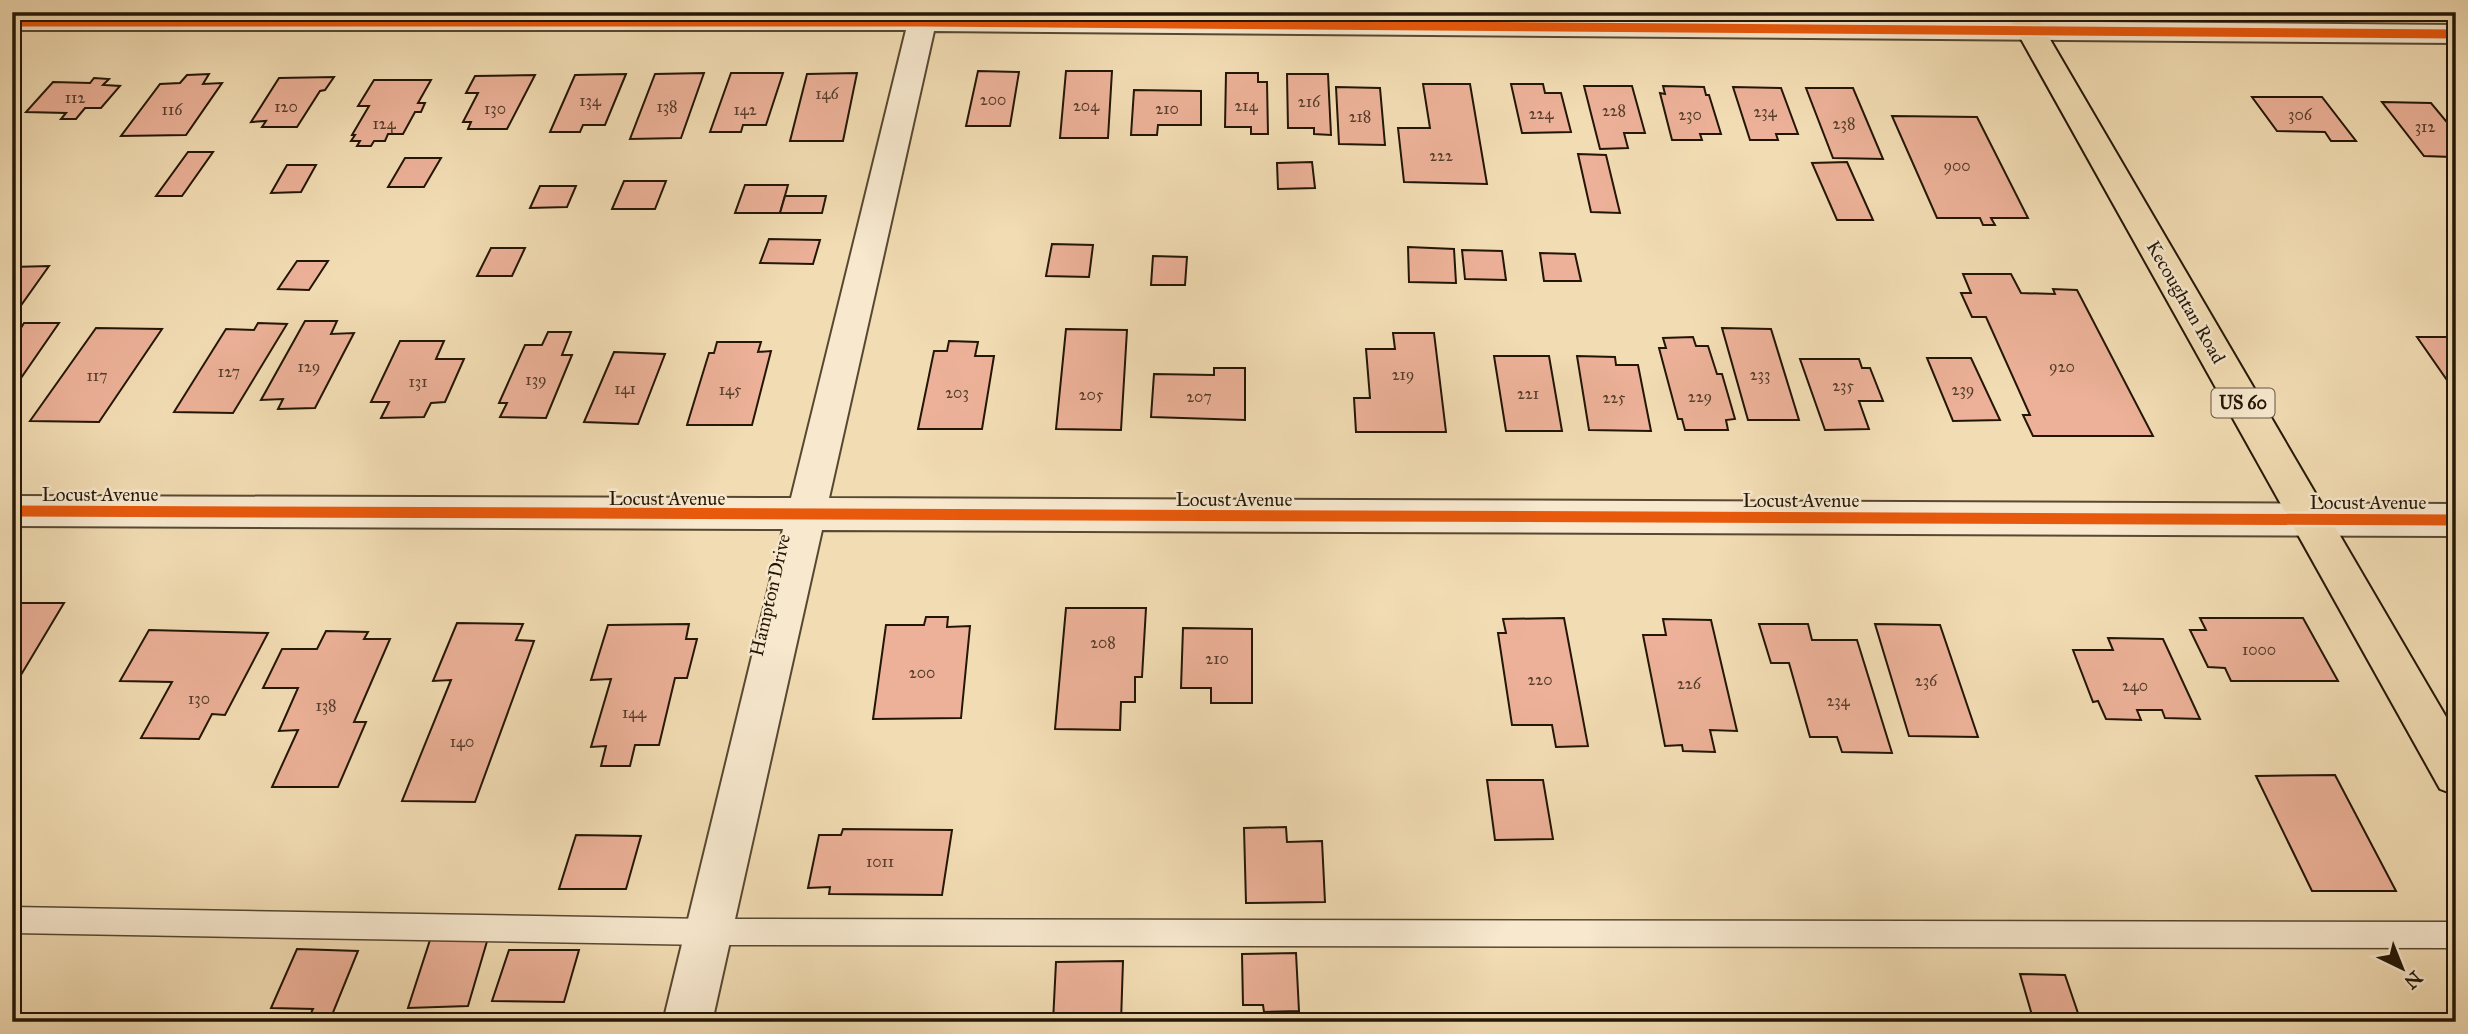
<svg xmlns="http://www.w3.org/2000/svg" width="2468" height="1034" font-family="'IM FELL Great Primer',serif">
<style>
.building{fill:#ecb198;stroke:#231606;stroke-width:2}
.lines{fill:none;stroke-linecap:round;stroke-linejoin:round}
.lane-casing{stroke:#574831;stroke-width:3}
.street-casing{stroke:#574831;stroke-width:4}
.primary-casing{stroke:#231606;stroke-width:4}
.lane{fill:#f7e8ce;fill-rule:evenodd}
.street{fill:#f7e8ce;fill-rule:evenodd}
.primary{fill:#f2dcb3;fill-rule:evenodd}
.cycleway-far1-casing{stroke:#f7e8ce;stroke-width:12}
.cycleway-casing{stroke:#f7e8ce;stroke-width:16}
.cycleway-far1{stroke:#e8590c;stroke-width:9}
.cycleway{stroke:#e8590c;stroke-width:11}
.labels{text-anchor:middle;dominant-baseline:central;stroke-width:5;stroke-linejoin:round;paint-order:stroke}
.number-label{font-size:16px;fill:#553d2a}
.shield{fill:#f7e8ce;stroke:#635542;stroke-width:2}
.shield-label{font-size:18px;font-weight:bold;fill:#231606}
.street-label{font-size:19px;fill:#231606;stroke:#f7e8ce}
</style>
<rect width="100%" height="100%" fill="#f2dcb3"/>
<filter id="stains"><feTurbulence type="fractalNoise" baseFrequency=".00286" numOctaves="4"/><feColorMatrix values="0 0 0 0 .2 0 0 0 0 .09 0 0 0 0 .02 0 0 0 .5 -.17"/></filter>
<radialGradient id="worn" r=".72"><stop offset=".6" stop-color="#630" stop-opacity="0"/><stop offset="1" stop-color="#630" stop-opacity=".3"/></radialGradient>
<g class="building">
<polygon points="978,71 1019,72 1010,126 966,126"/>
<polygon points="1066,71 1112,71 1108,138 1060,138"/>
<polygon points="704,73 681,138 630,139 655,74"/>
<polygon points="731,73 783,73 766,125 743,125 741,132 710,132"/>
<polygon points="857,73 843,141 790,141 807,74"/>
<polygon points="1226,73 1258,73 1258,82 1267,82 1268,134 1251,134 1251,127 1225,127"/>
<polygon points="209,74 203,84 222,83 186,135 121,136 160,84 180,83 187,75"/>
<polygon points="626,74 605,125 583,125 580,132 550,132 575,75"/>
<polygon points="1287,74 1328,74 1331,135 1314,134 1314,128 1288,128"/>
<polygon points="535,75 507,129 468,129 471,122 463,122 478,93 466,93 475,76"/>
<polygon points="334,77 325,90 320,91 297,127 262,127 266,121 251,122 279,78"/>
<polygon points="94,78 109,79 103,85 120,86 101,108 85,108 76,119 61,119 66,113 26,112 53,82 90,83"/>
<polygon points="374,80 431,80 418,103 425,103 421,112 415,112 403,134 388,134 385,141 374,141 371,146 357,146 360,141 351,141 355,135 352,135 369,106 358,106"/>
<polygon points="1423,84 1470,84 1487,184 1404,182 1398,128 1430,128"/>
<polygon points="1511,84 1543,84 1545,93 1561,93 1571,132 1522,133"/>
<polygon points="1584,86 1632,86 1645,133 1624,133 1628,148 1600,149"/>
<polygon points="1663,86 1704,87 1706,95 1709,95 1721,134 1700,134 1702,140 1672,140 1660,93 1665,94"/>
<polygon points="1336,87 1380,88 1385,145 1339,144"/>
<polygon points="1733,87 1781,88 1798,134 1776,134 1778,140 1750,140"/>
<polygon points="1806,88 1853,88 1883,159 1833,158"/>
<polygon points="1134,90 1201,91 1201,125 1158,125 1157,135 1131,135"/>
<polygon points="2252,97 2322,97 2356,141 2331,141 2325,132 2277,131"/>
<polygon points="2382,102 2431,103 2456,133 2456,161 2452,157 2424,156"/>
<polygon points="1892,116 1977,117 2028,218 1991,218 1995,225 1983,225 1980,218 1937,218"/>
<polygon points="188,152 213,152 182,196 156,196"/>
<polygon points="1578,154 1606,155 1620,213 1591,212"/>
<polygon points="405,158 441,158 424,187 388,187"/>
<polygon points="1312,162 1315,188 1278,189 1277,163"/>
<polygon points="1847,162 1873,220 1837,220 1812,163"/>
<polygon points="287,165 316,165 301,192 271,193"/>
<polygon points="624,181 666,181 655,209 612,209"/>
<polygon points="745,185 788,185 780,213 735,213"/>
<polygon points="540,186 576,186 567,207 530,208"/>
<polygon points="785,196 826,196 822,213 780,213"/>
<polygon points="769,239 820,240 813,264 760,263"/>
<polygon points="1052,244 1093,245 1089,277 1046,276"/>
<polygon points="1408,247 1454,249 1456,283 1409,282"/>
<polygon points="491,248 525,248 512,276 477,276"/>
<polygon points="1462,250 1502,251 1506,280 1465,279"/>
<polygon points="1540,253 1575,254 1581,281 1544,281"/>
<polygon points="1153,256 1187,257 1185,285 1151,285"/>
<polygon points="297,261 328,261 309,290 278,289"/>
<polygon points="49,266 12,318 12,267"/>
<polygon points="1963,274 2011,274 2021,293 2055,294 2053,289 2077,290 2153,436 2033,436 2023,415 2030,415 1986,317 1972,317 1961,293 1971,293"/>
<polygon points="305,321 337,321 331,334 354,333 315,408 278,409 283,399 261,400"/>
<polygon points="24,323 59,323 12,391 12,336 16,336"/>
<polygon points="258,323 287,324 233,413 174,412 226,329 254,330"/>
<polygon points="96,328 162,329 99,422 30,421"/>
<polygon points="1722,328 1771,329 1799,420 1748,420"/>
<polygon points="1066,329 1127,330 1121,430 1056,429"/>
<polygon points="548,332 571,332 562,355 572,355 546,418 500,417 507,403 499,403 525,345 542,345"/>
<polygon points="1393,333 1434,333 1446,432 1356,432 1354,398 1370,398 1366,349 1395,349"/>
<polygon points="1693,337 1696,346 1708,346 1717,374 1722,374 1735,419 1726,420 1728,430 1685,430 1682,419 1678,419 1659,348 1666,348 1663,338"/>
<polygon points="2417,337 2450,337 2456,346 2456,393"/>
<polygon points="400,341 444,341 436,359 464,359 445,402 431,403 424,417 381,418 389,402 371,402"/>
<polygon points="949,341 978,342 975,356 994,356 982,429 918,429 934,351 947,351"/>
<polygon points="717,342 761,342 758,352 771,351 752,425 687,425 709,353 714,353"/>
<polygon points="614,352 665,354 638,424 584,422"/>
<polygon points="1494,356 1549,356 1562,431 1506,431"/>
<polygon points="1577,356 1615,357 1616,365 1638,365 1651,431 1589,430"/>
<polygon points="1927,358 1971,358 2000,420 1953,421"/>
<polygon points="1800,359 1859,359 1862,368 1870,368 1883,401 1859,401 1869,429 1825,430"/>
<polygon points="1214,368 1245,368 1245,420 1151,417 1154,374 1214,375"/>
<polygon points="12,603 64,603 12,690"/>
<polygon points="1066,608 1146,608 1142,677 1135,677 1135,702 1121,702 1120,730 1055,729"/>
<polygon points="926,617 948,617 947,627 970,626 961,718 873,719 886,625 924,625"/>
<polygon points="1564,618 1588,746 1556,747 1552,725 1512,725 1498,633 1506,633 1503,619"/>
<polygon points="2200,618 2303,618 2338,681 2231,681 2225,668 2208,667 2190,630 2206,630"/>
<polygon points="1663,619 1711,620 1737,731 1710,730 1715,752 1683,751 1682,745 1665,746 1643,635 1666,635"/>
<polygon points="457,623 523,624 516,640 534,641 475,802 402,801 451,680 433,681"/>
<polygon points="689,624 686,639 697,639 687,678 675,678 659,745 635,745 630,766 601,766 606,746 591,747 611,679 591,680 608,625"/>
<polygon points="1759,624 1808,624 1812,640 1857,640 1892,753 1842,752 1837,737 1810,737 1789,663 1771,663"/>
<polygon points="1875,624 1940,625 1978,737 1909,736"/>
<polygon points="1183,628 1252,629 1252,703 1211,703 1211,688 1181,688"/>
<polygon points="149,630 268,633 225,715 212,714 199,739 141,738 172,682 120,681"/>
<polygon points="326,631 368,632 364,639 390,639 354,722 366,722 338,787 272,787 298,730 279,731 298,688 263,688 282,649 317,649"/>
<polygon points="2108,638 2163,639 2200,719 2165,718 2162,710 2137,710 2141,720 2106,719 2098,701 2093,702 2073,650 2113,650"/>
<polygon points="2335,775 2396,891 2312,891 2256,776"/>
<polygon points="1487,780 1543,780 1553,839 1495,840"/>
<polygon points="1286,827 1287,842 1322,841 1325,902 1246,903 1244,828"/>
<polygon points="843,829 952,830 942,895 829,894 830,887 808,888 819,835 841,835"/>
<polygon points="576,835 641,836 626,889 559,889"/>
<polygon points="488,938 468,1006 408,1008 430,940"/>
<polygon points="297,949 358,951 332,1015 310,1015 313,1009 271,1008"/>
<polygon points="509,950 579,950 564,1002 492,1001"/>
<polygon points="1296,953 1299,1011 1264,1012 1263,1005 1243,1005 1242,954"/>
<polygon points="1123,961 1121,1022 1053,1022 1056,962"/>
<polygon points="2020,974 2065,975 2081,1022 2034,1022"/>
</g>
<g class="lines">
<g class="lane-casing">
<polygon id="lane" points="12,907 708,919 2456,922 2456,948 708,945 12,933"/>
</g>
<g class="street-casing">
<polygon id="street" points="910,12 2456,25 2456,43 934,31 829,498 2456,504 2456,536 822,530 712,1022 663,1022 783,529 12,526 12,496 791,498 906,30 12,30 12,14"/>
</g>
<g class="primary-casing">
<polygon id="primary" points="2006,12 2034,12 2456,734 2456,795 2440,789"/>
</g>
<use href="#lane" class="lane"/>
<use href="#street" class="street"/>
<use href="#primary" class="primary"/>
<g class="cycleway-far1-casing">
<polyline id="cycleway-far1" points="12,22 922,22 2456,34"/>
</g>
<g class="cycleway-casing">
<polyline id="cycleway" points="12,511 2456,520"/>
</g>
<use href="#cycleway-far1" class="cycleway-far1"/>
<use href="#cycleway" class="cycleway"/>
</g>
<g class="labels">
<g class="number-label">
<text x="827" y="93">146</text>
<text x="75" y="97">112</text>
<text x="993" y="99">200</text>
<text x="590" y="100">134</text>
<text x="1309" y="101">216</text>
<text x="1086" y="105">204</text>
<text x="1246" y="105">214</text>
<text x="286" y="106">120</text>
<text x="667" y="106">138</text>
<text x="495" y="108">130</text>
<text x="1167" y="108">210</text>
<text x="172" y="109">116</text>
<text x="745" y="109">142</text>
<text x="1614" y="110">228</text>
<text x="1765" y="111">234</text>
<text x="1541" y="113">224</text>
<text x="1690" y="114">230</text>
<text x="2300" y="114">306</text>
<text x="1360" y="116">218</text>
<text x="384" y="123">124</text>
<text x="1844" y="123">238</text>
<text x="2425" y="126">312</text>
<text x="1441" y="155">222</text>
<text x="1957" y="165">900</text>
<text x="309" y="366">129</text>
<text x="2062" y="366">920</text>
<text x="229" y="371">127</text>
<text x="1403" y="374">219</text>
<text x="1760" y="374">233</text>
<text x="97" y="375">117</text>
<text x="536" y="379">139</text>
<text x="418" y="381">131</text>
<text x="1843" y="385">235</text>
<text x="625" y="388">141</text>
<text x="730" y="389">145</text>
<text x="1963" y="389">239</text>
<text x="957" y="392">203</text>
<text x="1528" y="393">221</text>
<text x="1091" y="394">205</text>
<text x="1199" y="396">207</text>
<text x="1700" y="396">229</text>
<text x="1614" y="397">225</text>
<text x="1103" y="642">208</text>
<text x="2259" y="649">1000</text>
<text x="1217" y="658">210</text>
<text x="922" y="672">200</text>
<text x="1540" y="679">220</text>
<text x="1926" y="680">236</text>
<text x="1689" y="683">226</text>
<text x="2135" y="685">240</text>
<text x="199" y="698">130</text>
<text x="1838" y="700">234</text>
<text x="326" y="705">138</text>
<text x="634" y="712">144</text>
<text x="462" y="741">140</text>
<text x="880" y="861">1011</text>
</g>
<rect class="shield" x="2211.5" y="388.5" width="63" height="29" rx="5"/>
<g class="shield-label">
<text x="2243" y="403">US 60</text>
</g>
<g class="street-label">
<text transform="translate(2186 302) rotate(60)">Kecoughtan Road</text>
<text x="100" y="494">Locust Avenue</text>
<text x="667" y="498">Locust Avenue</text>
<text x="1234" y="499">Locust Avenue</text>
<text x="1801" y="500">Locust Avenue</text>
<text x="2368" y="502">Locust Avenue</text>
<text transform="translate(770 595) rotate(-77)">Hampton Drive</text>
</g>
</g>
<rect width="2468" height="1034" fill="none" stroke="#f2dcb3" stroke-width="42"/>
<rect x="14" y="14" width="2440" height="1006" fill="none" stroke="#231606" stroke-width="3.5"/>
<rect x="21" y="21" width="2426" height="992" fill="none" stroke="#231606" stroke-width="2"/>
<g transform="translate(2402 968) rotate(137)" stroke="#f7e8ce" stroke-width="5" paint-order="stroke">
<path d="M0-5L12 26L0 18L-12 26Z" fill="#231606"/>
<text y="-10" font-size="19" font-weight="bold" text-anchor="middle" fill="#231606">N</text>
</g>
<rect width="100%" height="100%" filter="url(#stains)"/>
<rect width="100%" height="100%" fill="url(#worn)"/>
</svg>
